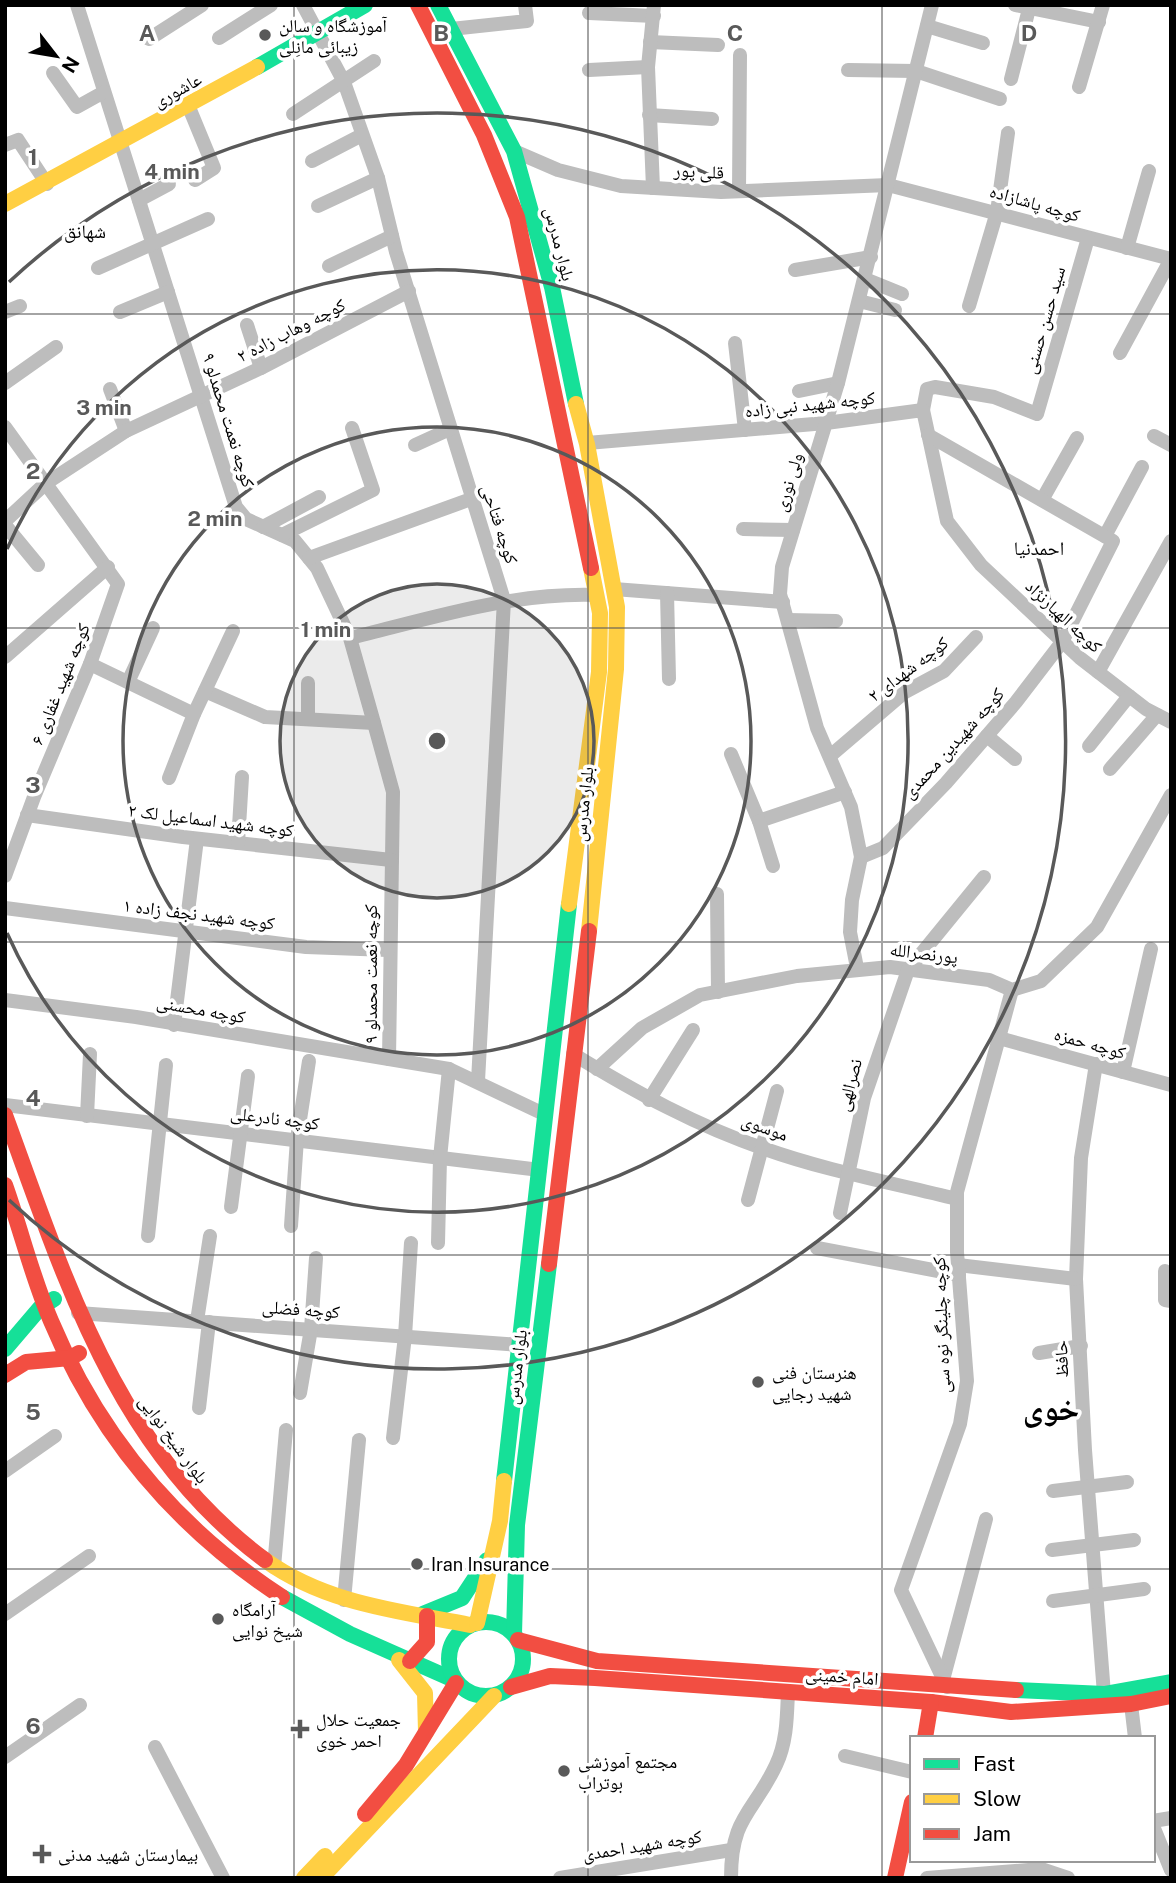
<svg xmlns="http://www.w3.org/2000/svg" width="1176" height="1883" font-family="'Public Sans','Noto Naskh Arabic',sans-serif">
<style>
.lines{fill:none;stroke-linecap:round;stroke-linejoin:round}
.street{stroke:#bdbdbd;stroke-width:14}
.fast{stroke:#16e098;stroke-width:16}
.slow{stroke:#ffcf43;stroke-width:16}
.jam{stroke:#f24e42;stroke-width:16}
.grid{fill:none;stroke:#595959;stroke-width:2;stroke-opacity:0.55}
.ring{fill:none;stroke:#595959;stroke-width:3.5}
.poi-dot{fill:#595959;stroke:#fff;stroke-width:2.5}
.labels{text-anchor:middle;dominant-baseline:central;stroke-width:7;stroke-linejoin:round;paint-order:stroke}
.poi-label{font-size:18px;fill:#000;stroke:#fff;text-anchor:start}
.street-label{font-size:18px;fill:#000;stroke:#fff}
.neighbourhood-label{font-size:19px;fill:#000;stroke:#fff}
.town-label{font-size:32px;font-weight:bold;fill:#000;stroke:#fff}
.grid-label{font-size:23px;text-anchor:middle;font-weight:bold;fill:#595959;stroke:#fff;stroke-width:7;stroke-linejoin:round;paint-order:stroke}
.centre{fill:#595959;stroke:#fff;stroke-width:3.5}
.ring-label{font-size:21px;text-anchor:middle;font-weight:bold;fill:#595959;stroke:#fff;stroke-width:7;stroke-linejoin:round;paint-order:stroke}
</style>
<rect width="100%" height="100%" fill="#fff"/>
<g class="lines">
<g class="street">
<polyline points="77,5 236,507 246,519 295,541 317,568 350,638 374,723 393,792 389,1059"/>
<polyline points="303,5 344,82 378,178 396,252 504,600 478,1081"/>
<polyline points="1015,5 1099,22"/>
<polyline points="589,13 654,16"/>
<polyline points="927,26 983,43"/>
<polyline points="444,33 451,29 527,21 525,5"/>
<polyline points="219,38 271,5"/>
<polyline points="149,39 202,5"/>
<polyline points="650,42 718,45"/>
<polyline points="589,70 648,67"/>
<polyline points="848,70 916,71 1000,99"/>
<polyline points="53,73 77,107 104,92"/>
<polyline points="1011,79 1030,5"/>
<polyline points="1079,87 1103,5"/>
<polyline points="188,105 214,168 195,180"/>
<polyline points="293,114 374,61"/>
<polyline points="649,115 712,119"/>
<polyline points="5,145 18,140 47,184"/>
<polyline points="514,151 558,170 621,186 721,192 888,185 1171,259"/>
<polyline points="312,161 362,135"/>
<polyline points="653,188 648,67 654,5"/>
<polyline points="739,191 740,55"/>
<polyline points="139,200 169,184"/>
<polyline points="318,206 378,178"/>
<polyline points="1127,248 1149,171"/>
<polyline points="329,266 392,236"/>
<polyline points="98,268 208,219"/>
<polyline points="795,270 871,257"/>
<polyline points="865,279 902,294"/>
<polyline points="859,301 895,310"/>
<polyline points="969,306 997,212 1008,133"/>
<polyline points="5,312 20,306"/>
<polyline points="120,312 168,292"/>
<polyline points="247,325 261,368"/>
<polyline points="735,343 745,430"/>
<polyline points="1120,353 1171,259"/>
<polyline points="5,383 56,347"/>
<polyline points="110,389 126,431"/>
<polyline points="799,391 838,383"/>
<polyline points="923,410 927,389 935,387 994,397 1037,414 1088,238"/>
<polyline points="5,427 118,584 90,664 34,797 5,876"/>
<polyline points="1154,436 1171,445"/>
<polyline points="587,443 826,423 923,410 947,521 981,565 1080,658 1146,709 1171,722"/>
<polyline points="415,445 450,429"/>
<polyline points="1042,500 1077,438"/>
<polyline points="5,521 45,484 126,431 261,368 409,291"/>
<polyline points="5,525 38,565"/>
<polyline points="263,527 319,497"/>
<polyline points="743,529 793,530"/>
<polyline points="282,535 373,490 352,428"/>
<polyline points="1105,536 1142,467"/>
<polyline points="309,558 471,499"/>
<polyline points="614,589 783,602"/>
<polyline points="667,593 669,679"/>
<polyline points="788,620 836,621"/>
<path d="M 350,638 C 432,618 512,592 597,595"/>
<polyline points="5,657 108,567"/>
<polyline points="90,664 194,714"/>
<polyline points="1098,672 1171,541"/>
<polyline points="128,682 153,628"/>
<polyline points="205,691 265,717 374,723"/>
<polyline points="308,719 308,683"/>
<polyline points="987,736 1015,759"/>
<polyline points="1089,746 1129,696"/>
<polyline points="731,754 759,821 845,792"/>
<polyline points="830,756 905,692 944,671 976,637"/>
<polyline points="1110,769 1157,715"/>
<polyline points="169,778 194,714 233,631"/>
<polyline points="27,815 183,837 391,860"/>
<polyline points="759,821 773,866"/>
<polyline points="238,843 242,777"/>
<polyline points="861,857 883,848 946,783 1016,702 1062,642 1113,541 928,435"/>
<polyline points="717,894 718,992"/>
<polyline points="5,908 306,947 388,950"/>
<polyline points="857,968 850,932 852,900 861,857 851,807 817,728 780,594 782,567 838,383 932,5"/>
<polyline points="5,1000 136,1017 449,1069 546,1115"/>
<polyline points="174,1025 197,839"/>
<polyline points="999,1038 1171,1085"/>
<path d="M 573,1054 C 635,1092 697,1126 765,1149 C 827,1171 893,1183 957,1199"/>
<polyline points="1096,1064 1081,1158 1076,1279 1085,1450 1104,1694"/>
<polyline points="597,1069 642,1028 700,995 797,976 890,967 989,980 1012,990 1041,981 1097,927 1171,795"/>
<polyline points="1123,1072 1151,949"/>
<polyline points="649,1100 693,1030"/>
<polyline points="5,1105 540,1170"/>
<polyline points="87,1116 90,1054"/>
<polyline points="748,1200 777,1091"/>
<polyline points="231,1207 248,1076"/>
<polyline points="840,1213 864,1098 908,970 984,877"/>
<polyline points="291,1226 297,1139 309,1061"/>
<polyline points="148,1236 166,1065"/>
<polyline points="438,1243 440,1158 449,1069"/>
<polyline points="817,1248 959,1275"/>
<polyline points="958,1265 1076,1279"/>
<polyline points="1165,1271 1165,1300 1171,1301"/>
<polyline points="78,1313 520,1345"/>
<polyline points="197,1321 210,1236"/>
<polyline points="1039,1353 1081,1346"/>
<polyline points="300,1393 311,1329 316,1258"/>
<polyline points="199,1408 209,1322"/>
<polyline points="393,1438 405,1336 411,1243"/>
<polyline points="5,1471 55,1436"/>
<polyline points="1053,1491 1127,1482"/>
<polyline points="1052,1550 1134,1540"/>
<polyline points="274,1567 286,1430"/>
<polyline points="344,1600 359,1440"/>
<polyline points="1053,1601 1144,1589"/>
<polyline points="5,1614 89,1556"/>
<polyline points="943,1680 986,1519"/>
<polyline points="947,1687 901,1590 960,1424 967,1381 957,1252 957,1192 1012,990"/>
<polyline points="1131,1704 1135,1738"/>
<polyline points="155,1747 223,1878"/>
<polyline points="845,1756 912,1772"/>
<polyline points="5,1757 80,1705"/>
<polyline points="1153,1821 1171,1818"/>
<polyline points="1153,1826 1171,1870"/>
<polyline points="560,1878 731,1850"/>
<path d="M 731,1878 C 731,1816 753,1814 776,1765 C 787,1742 787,1716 788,1691"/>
<polyline points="927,1878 1041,1869 1068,1878"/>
</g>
<g class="fast">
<polyline points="438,5 514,151 552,287 576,404"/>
<polyline points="257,67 365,5"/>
<polyline points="5,1349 40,1308 54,1299"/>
<polyline points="504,1481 569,904"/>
<polyline points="282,1597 350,1634 454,1680"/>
<polyline points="423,1614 462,1598 487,1560"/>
<circle cx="486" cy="1659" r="37"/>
<polyline points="514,1634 517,1525 549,1264"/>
<polyline points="1016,1690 1104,1694 1171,1682"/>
</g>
<g class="slow">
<polyline points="5,204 257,67"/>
<polyline points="576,404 587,444 617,607 616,669 589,931"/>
<polyline points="569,904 599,672 600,613 591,568"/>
<path d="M 265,1560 C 326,1604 399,1611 470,1625"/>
<polyline points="477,1623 500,1521 504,1481"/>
<polyline points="399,1660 425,1693 426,1732"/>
<polyline points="304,1878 325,1856"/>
<polyline points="321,1878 494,1696"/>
</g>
<g class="jam">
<polyline points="418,5 484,135 517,217 591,568"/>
<path d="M 5,1115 C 66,1281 116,1450 265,1560"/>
<path d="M 5,1185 C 21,1230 32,1277 51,1321 C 99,1436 178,1529 282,1597"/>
<polyline points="549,1264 589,931"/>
<polyline points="5,1375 26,1362 70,1358 79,1353"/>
<polyline points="518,1640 597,1661 1016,1690"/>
<polyline points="410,1661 427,1642 427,1616"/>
<polyline points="511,1687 550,1676 595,1678 931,1702 1011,1712 1131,1704 1171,1696"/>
<polyline points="925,1738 931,1702"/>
<polyline points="365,1814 406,1765 456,1683"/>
<polyline points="895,1878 912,1802"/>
</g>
</g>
<path class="grid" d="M 294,5 L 294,1878M 588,5 L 588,1878M 882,5 L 882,1878M 5,314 L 1171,314M 5,628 L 1171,628M 5,942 L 1171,942M 5,1255 L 1171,1255M 5,1569 L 1171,1569"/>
<circle cx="437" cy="741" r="157" fill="#595959" fill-opacity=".12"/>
<g class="ring">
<circle cx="437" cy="741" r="157"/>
<circle cx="437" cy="741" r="314"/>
<path d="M7 549A471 471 0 1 1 7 933"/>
<path d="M9 282A628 628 0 1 1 9 1200"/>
</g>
<g class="poi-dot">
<circle cx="265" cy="35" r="7"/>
<circle cx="758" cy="1382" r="7"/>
<circle cx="417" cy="1564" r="7"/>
<circle cx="218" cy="1619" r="7"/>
<path d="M296.5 1718.5h7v7h7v7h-7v7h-7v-7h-7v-7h7z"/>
<circle cx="564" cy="1771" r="7"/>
<path d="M38.5 1843.5h7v7h7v7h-7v7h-7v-7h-7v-7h7z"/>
</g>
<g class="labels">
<g class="poi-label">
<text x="279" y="25">آموزشگاه و سالن<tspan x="279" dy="21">زیبائی مانِلی</tspan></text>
<text x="772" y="1372">هنرستان فنی<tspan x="772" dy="21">شهید رجایی</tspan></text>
<text x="431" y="1564">Iran Insurance</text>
<text x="232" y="1609">آرامگاه<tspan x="232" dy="21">شیخ نوایی</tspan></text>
<text x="316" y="1719">جمعیت حلال<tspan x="316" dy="21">احمر خوی</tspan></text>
<text x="578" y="1761">مجتمع آموزشی<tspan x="578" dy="21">بوتراب</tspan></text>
<text x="58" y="1854">بیمارستان شهید مدنی</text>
</g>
<g class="street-label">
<text transform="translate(177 90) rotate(-29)">عاشوری</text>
<text transform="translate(699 171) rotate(3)">قلی پور</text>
<text transform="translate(1035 203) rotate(16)">کوچه پاشازاده</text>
<text transform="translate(560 244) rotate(76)">بلوار مدرس</text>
<text transform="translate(1044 320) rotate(-74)">سید حسن حسنی</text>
<text transform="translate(291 330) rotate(-27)">کوچه وهاب زاده ۲</text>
<text transform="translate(810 404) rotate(-6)">کوچه شهید نبی زاده</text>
<text transform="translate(229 420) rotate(73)">کوچه نعمت محمدلو ۹</text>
<text transform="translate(788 482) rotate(-73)">ولی نوری</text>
<text transform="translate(500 524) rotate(72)">کوچه فتاحی</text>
<text transform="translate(1064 616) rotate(43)">کوچه الهیارنژاد</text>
<text transform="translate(908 669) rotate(-37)">کوچه شهدای ۲</text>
<text transform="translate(60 684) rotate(-68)">کوچه شهید غفاری ۶</text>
<text transform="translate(953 743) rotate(-48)">کوچه شهیدین محمدی</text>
<text transform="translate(583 804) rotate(-84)">بلوار مدرس</text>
<text transform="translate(211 820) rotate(7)">کوچه شهید اسماعیل لک ۲</text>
<text transform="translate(199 914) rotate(7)">کوچه شهید نجف زاده ۱</text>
<text transform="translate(924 953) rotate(7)">پورنصرالله</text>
<text transform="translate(370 974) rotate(-90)">کوچه نعمت محمدلو ۹</text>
<text transform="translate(201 1009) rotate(10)">کوچه محسنی</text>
<text transform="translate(1090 1043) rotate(16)">کوچه حمزه</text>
<text transform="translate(849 1085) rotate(-75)">نصرالهی</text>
<text transform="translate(275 1118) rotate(7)">کوچه نادرعلی</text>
<text transform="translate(765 1127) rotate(20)">موسوی</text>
<text transform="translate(301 1309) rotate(4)">کوچه فضلی</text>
<text transform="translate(941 1325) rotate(-92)">کوچه چلینگر نوه سی</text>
<text transform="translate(1061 1359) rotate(-92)">حافظ</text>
<text transform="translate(516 1367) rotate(-83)">بلوار مدرس</text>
<text transform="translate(174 1439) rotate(54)">بلوار شیخ نوایی</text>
<text transform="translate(842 1676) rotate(4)">امام خمینی</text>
<text transform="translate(642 1845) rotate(-9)">کوچه شهید احمدی</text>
</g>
<g class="neighbourhood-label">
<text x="85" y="231">شهانق</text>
<text x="1039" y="548">احمدنیا</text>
</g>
<g class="town-label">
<text x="1051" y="1408">خوی</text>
</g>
</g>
<g class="grid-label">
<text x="147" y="41">A</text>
<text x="441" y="41">B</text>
<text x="735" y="41">C</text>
<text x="1029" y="41">D</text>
<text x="33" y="165">1</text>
<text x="33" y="479">2</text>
<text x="33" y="793">3</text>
<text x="33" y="1106">4</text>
<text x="33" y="1420">5</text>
<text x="33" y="1734">6</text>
</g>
<circle cx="437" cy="741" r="10" class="centre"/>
<g class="ring-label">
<text x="172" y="179">4 min</text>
<text x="104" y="415">3 min</text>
<text x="215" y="526">2 min</text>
<text x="326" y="637">1 min</text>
</g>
<rect width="1176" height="1883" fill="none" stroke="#000000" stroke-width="14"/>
<rect x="910" y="1736" width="245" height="126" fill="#ffffff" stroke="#999999" stroke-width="2"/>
<rect x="924" y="1759" width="35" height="10" fill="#16e098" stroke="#999999" stroke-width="2"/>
<text x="973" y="1771" font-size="21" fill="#000000">Fast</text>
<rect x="924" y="1794" width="35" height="10" fill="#ffcf43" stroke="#999999" stroke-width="2"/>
<text x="973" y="1806" font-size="21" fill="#000000">Slow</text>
<rect x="924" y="1829" width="35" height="10" fill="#f24e42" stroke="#999999" stroke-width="2"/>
<text x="973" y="1841" font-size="21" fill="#000000">Jam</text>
<g transform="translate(56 56) rotate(121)" stroke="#ffffff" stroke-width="5" paint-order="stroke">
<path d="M0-5L12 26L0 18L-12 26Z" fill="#000000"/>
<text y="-10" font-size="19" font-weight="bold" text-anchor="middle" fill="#000000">N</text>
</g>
</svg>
